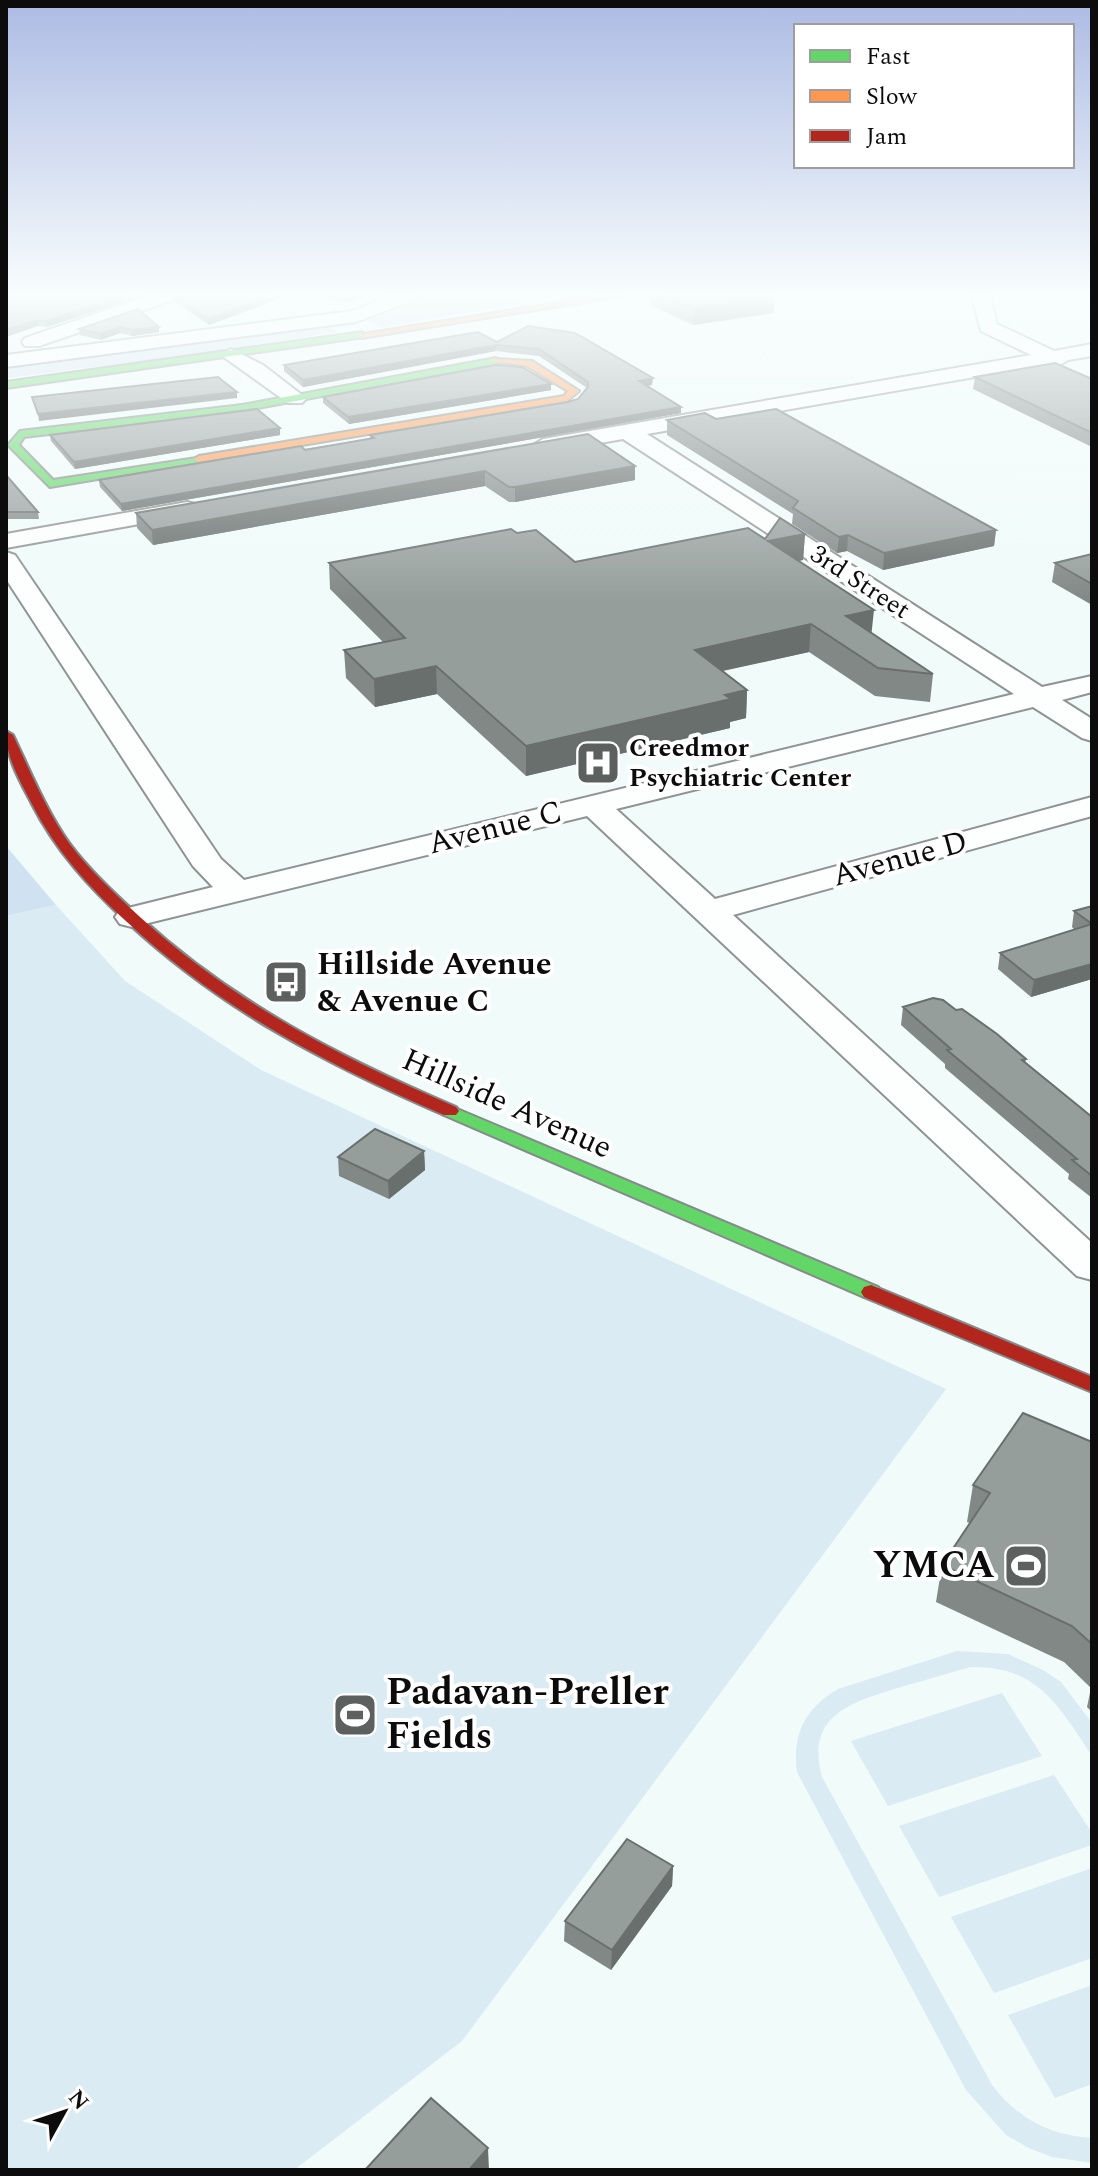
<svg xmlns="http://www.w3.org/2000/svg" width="1098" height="2176" font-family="Spectral,serif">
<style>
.green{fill:#d0e1f1}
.pitch{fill:#daebf4}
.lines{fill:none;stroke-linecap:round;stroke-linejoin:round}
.street-casing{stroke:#8f9493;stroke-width:4}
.fast-casing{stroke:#858a8a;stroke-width:4}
.slow-casing{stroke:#858a8a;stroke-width:4}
.jam-casing{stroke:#858a8a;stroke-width:4}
.street{fill:#fdfefe;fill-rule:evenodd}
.fast{fill:#63d668;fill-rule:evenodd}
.slow{fill:#ff974d;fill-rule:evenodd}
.jam{fill:#b3261e;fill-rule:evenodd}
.wall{fill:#818886}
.shaded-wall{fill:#696f6d}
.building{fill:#969e9c;stroke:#696f6d;stroke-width:2}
.labels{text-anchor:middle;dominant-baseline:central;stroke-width:8;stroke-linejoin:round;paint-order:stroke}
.far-street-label{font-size:26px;fill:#0c0c0c;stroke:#fff}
.far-poi-label{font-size:26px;font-weight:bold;fill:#0c0c0c;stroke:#fff;text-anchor:start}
.street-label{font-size:32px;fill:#0c0c0c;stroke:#fff}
.poi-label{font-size:32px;font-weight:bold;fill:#0c0c0c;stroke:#fff;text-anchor:start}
.near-poi-label{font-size:38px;font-weight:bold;fill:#0c0c0c;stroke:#fff;text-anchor:end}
</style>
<rect width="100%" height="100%" fill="#f0fbfa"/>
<g class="green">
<polygon points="424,296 565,296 383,327 367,321"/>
<polygon points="328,325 338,332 198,354 6,378 6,367"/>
<polygon points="6,846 56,905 6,916"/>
</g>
<g class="pitch">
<polygon points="56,905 125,981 261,1070 946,1389 462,2041 294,2170 6,2170 6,916"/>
<path d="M 957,1651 L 1008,1654 L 1043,1670 L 1061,1682 L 1092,1723 L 1092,1756 C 1059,1706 1037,1665 970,1667 C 946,1674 922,1681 898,1688 C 851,1702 805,1716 822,1777 L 992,2085 C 1017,2118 1050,2136 1092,2138 L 1092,2163 L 1052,2157 L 1029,2148 L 1006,2135 L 966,2090 L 797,1772 C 792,1735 805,1708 838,1689 Z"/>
<polygon points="1002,1693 1042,1756 888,1806 851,1741"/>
<polygon points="1054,1775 1092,1833 1092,1845 939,1897 899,1826"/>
<polygon points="1092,1868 1092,1958 994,1993 951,1917"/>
<polygon points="1092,1985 1092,2084 1055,2098 1008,2015"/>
</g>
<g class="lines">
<g class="street-casing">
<g id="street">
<polygon points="148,296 175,296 173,300 39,346 25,346 22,342 25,338"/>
<polygon points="390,296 416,296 414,300 356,322 6,367 6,355 352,311"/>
<polygon points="972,296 990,296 997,324 1054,351 1092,344 1092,356 1068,360 1058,366 1049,364 647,434 1042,687 1092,676 1092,692 1062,700 1092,719 1092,741 1082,738 1033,707 616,809 715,899 1092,797 1092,816 733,915 1092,1243 1092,1280 1077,1276 587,816 132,927 120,924 115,917 120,910 213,887 193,866 6,579 6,552 15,555 221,859 244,880 1014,694 623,439 543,453 532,446 543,439 1031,355 981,331"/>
<polygon points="231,349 263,365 302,395 306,399 302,403 288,403 221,355"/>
<polygon points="187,502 195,504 199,509 195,514 6,548 6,534"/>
</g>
</g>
<g class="fast-casing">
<g id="fast">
<polygon points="362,332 365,337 6,388 6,382"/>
<polygon points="496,358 501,361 499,363 242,411 24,437 19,445 53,480 203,457 204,459 199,462 50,487 8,445 20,431 242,405"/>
<polygon points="450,1106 878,1287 881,1292 878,1297 864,1297 444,1115 441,1111"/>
</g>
</g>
<g class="slow-casing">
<g id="slow">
<polygon points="601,296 622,296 362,338 357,335"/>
<polygon points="493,359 532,361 579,391 567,401 199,462 194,459 199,456 564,396 568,391 527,366 491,361"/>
</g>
</g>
<g class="jam-casing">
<g id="jam">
<path d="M 6,731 L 13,735 C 30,771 46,810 69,843 C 89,870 115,894 140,917 C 235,1004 340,1057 456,1107 L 459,1111 L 456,1115 L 444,1115 C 326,1064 222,1010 127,922 C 89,887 56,851 32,804 C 20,781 6,758 6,731 Z"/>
<polygon points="871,1285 1092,1377 1092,1392 864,1297 861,1292 864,1287"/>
</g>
</g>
<use href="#street" class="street"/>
<use href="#fast" class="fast"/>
<use href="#slow" class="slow"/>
<use href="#jam" class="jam"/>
</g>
<g class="wall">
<polygon points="6,296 142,296 47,327 38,326"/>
<polygon points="174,296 281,298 209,325 175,302"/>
<polygon points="313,296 366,296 347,303"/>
<polygon points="650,296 774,296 774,313 693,325 650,305"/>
<polygon points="138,309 159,332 132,336 120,333 101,340 80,335 79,329"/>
<polygon points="528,326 652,385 647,386 681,407 681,413 122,511 100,487 99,480 370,439 370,435 568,402 578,399 587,388 539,356 496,351 303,387 284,371 284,365 497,342"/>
<polygon points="975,377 1092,379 1092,447 973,389"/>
<polygon points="551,390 349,424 323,403 323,397"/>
<polygon points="716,419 996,530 994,546 883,570 847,551 837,553 792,524 793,514 667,435 667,420"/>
<polygon points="588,434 635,480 515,502 509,502 485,486 153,545 137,528 136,513"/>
<polygon points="50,435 280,435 75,469 51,441"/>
<polygon points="6,475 38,512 39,519 6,519"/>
<polygon points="517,533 575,562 805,534 803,560 798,561 872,633 933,674 930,702 875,696 809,652 723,671 747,690 746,718 730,722 730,728 526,776 437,694 375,707 346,678 344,650 383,642 330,589 329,563"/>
<polygon points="1092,554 1092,605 1052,582 1055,563"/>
<polygon points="1092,906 1092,979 1031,997 998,969 1000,953 1075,930 1072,927 1074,911"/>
<polygon points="903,1007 956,1010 1026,1059 1025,1063 1092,1117 1092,1198 1068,1179 1069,1174 945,1068 945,1064 901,1025"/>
<polygon points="424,1151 425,1170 389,1199 339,1176 338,1157"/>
<polygon points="1092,1442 1092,1712 1087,1707 1091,1688 1064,1662 936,1602 942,1565 970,1523 967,1522 973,1485"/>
<polygon points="673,1866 672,1886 611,1970 564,1941 565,1921"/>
</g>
<g class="shaded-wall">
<polygon points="124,296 142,296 47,327 46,321"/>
<polygon points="272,296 281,296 281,298 209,325 208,319"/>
<polygon points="349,296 366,296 347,303 346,297"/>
<polygon points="775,296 774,313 693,325 693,308"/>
<polygon points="38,320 38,326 6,337 6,330"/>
<polygon points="119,327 120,333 101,340 101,334"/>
<polygon points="159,327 159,332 132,336 131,330"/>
<polygon points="496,345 496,351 303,387 303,380"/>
<polygon points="653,378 652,385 639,387 639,381"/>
<polygon points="551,384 551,390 349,424 348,417"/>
<polygon points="237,392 237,398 39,421 38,414"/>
<polygon points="681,407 681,413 122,511 121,504"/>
<polygon points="280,428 280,435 75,469 74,462"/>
<polygon points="635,466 635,480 515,502 515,487"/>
<polygon points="485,471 485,486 153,545 152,530"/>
<polygon points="996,530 994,546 883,570 884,553"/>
<polygon points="805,534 803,560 767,567 768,541"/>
<polygon points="848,535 847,551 837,553 839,537"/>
<polygon points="874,610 871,638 846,616"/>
<polygon points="811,624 809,652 693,677 695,650"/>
<polygon points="436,666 437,694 375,707 374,679"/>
<polygon points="747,690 746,718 730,722 730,728 526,776 526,746"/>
<polygon points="1092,964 1092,979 1031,997 1034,980"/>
<polygon points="424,1151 425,1170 389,1199 388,1181"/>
<polygon points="673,1866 672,1886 611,1970 612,1950"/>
<polygon points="488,2148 489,2170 469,2170"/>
</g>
<g class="building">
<polygon points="6,296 124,296 46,321 38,320 6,330"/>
<polygon points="174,296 272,296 208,319"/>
<polygon points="666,296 775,296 693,308"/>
<polygon points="138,309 159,327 131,330 119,327 101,334 79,329"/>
<polygon points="528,326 575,333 653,378 639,381 681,407 121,504 99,480 301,446 305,450 374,438 370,435 568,402 578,399 588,387 588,382 539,349 496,345 303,380 284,365 478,332 497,342"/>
<polygon points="1055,363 1092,379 1092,433 975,377"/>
<polygon points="496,365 522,367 551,384 348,417 323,397"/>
<polygon points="218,377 237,392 38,414 32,397"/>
<polygon points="257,409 280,428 74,462 50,435"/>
<polygon points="776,409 996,530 884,553 848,535 839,537 793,508 798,501 667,420 705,413 716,419"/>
<polygon points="588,434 635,466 515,487 509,487 485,471 152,530 136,513"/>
<polygon points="6,475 38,512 6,512"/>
<polygon points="780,518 805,534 768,541 874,610 846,616 933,674 878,668 811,624 695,650 747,690 725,695 731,699 526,746 436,666 374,679 344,650 405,638 329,563 511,529 517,533 536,530 575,562 748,528 765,539"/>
<polygon points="1092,554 1092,584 1055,563"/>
<polygon points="1092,906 1092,964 1034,980 1000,953 1092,924 1074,911"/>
<polygon points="933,998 943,1000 956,1010 962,1009 997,1034 1026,1059 1022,1060 1092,1117 1092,1176 1072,1160 1077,1159 947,1050 951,1049 903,1007"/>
<polygon points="375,1129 424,1151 388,1181 338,1157"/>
<polygon points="1023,1413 1092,1442 1092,1644 1072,1626 942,1565 990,1493 973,1485"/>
<polygon points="627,1839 673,1866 612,1950 565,1921"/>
<polygon points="431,2098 488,2148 469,2170 365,2170"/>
</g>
<linearGradient id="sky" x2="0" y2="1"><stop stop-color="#adbbe4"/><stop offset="0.49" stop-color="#f8fdfd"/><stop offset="1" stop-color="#f8fdfd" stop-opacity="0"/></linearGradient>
<rect width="1098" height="601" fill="url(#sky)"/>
<defs>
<g id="hospital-square" transform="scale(2.3)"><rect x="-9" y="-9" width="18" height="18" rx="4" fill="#5c605f" stroke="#fff"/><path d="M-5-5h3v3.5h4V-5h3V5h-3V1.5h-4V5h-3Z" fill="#fff"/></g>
<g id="bus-square" transform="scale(2.3)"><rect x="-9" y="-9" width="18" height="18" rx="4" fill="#5c605f" stroke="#fff"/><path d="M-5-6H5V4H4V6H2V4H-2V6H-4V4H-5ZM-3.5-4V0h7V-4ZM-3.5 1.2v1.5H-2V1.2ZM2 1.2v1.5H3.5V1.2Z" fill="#fff"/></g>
<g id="stadium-square" transform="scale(2.3)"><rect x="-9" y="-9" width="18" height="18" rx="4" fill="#5c605f" stroke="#fff"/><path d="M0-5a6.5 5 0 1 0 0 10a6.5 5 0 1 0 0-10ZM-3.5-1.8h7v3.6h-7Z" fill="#fff"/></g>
</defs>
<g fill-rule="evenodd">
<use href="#hospital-square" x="598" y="763"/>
<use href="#bus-square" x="286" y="982"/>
<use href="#stadium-square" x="1026" y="1566"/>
<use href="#stadium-square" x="355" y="1715"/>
</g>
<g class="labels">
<g class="far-street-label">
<text transform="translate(860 582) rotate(33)">3rd Street</text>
</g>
<g class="far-poi-label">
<text x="629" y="748">Creedmor<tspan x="629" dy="30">Psychiatric Center</tspan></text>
</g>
<g class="street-label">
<text transform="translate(495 828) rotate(-14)">Avenue C</text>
<text transform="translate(900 859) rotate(-15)">Avenue D</text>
<text transform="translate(507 1104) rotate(24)">Hillside Avenue</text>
</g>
<g class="poi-label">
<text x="317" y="964">Hillside Avenue<tspan x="317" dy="37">&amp; Avenue C</tspan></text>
</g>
<g class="near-poi-label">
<text x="995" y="1566">YMCA</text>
<text x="386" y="1693" text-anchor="start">Padavan-Preller<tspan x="386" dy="44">Fields</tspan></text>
</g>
</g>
<rect width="1098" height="2176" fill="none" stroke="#0c0c0c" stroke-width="16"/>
<rect x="794" y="24" width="280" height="144" fill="#ffffff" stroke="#9e9e9e" stroke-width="2"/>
<rect x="810" y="50" width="40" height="12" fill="#63d668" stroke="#9e9e9e" stroke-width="2"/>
<text x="866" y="64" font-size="24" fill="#0c0c0c">Fast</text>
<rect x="810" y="90" width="40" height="12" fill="#ff974d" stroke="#9e9e9e" stroke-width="2"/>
<text x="866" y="104" font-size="24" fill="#0c0c0c">Slow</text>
<rect x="810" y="130" width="40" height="12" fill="#b3261e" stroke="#9e9e9e" stroke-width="2"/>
<text x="866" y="144" font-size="24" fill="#0c0c0c">Jam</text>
<g transform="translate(64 2112) rotate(50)" stroke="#ffffff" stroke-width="6" paint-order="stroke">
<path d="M0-6L14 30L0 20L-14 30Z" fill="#0c0c0c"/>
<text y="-12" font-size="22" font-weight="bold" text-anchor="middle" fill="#0c0c0c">N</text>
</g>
</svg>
